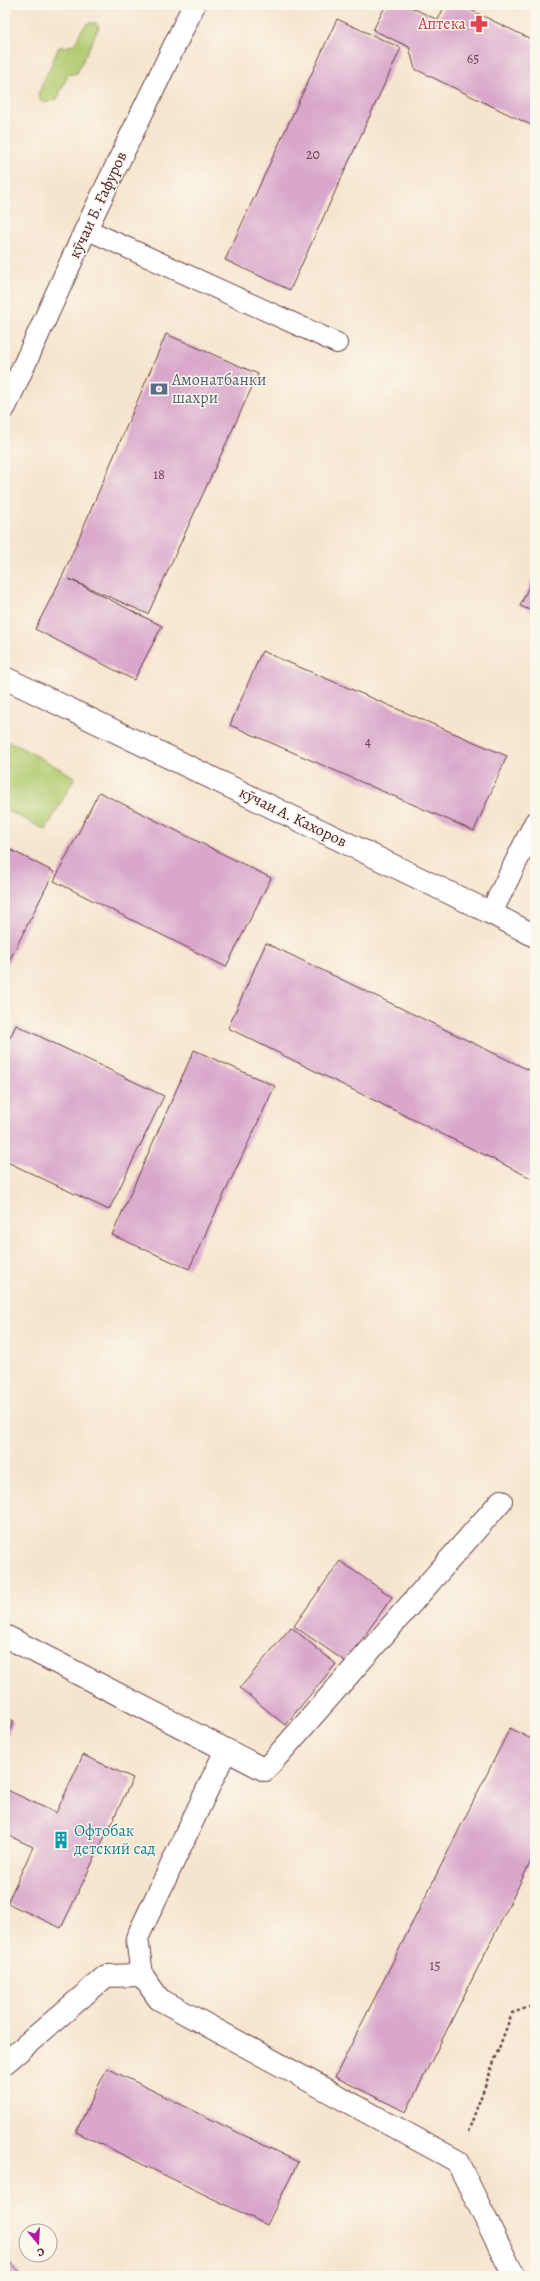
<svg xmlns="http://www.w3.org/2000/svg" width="540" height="2281" font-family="Alegreya,serif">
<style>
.green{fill:#b2cc72;stroke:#7e764e}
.building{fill:#d9a7cb}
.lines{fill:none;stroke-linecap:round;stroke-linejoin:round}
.lane-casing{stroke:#643d43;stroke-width:22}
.street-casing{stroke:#643d43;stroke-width:24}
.secondary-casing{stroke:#643d43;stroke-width:24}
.path{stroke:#643d43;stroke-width:2.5;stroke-dasharray:3 3;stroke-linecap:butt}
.lane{stroke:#fff;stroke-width:20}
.street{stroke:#fff;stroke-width:22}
.secondary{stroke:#fff;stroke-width:22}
.labels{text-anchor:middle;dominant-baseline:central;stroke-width:3;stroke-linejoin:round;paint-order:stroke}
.number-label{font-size:14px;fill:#6e4153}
.health-label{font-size:16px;fill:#be3a42;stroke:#fbf7ec;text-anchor:end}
.street-label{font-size:16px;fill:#4a1f2b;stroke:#fbf7ec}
.service-label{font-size:16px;fill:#4e5e75;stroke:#fbf7ec;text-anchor:start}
.culture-label{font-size:16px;fill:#0d838f;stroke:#fbf7ec;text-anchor:start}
</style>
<rect width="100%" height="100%" fill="#fbf7ec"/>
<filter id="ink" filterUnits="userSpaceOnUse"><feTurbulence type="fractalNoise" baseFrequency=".025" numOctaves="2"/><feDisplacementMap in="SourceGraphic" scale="8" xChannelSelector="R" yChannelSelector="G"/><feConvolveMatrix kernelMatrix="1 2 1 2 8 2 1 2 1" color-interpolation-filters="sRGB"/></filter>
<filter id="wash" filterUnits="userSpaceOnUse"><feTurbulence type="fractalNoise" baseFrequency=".012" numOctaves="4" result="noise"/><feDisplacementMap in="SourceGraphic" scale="16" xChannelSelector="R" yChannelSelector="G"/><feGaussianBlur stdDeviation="0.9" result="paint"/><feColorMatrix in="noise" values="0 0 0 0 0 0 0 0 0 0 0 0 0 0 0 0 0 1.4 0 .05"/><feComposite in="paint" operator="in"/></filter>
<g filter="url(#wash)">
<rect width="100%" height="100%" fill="#f6e5ce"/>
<g class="green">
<path d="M 89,23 L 96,23 L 99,27 L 77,73 L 68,75 L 57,99 L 45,103 L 40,100 L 38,94 L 59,47 C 85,47 72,34 89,23 Z"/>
<polygon points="5,741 13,743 75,777 46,830 5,809"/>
</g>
<g id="blocks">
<g class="building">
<polygon points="386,5 406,5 438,20 445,5 460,5 535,41 535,127 415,69 409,47 373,30"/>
<polygon points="337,19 401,48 290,290 225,260"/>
<polygon points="166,334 258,374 148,614 69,579 162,626 134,680 35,629 63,575"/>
<polygon points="535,573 535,612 520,606"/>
<polygon points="262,651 507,756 474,831 230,725"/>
<polygon points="99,792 271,878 226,967 54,881"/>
<polygon points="5,847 54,872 5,969"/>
<polygon points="266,943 535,1073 535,1180 228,1028"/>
<polygon points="16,1025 164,1096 109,1210 5,1161 5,1048"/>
<polygon points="194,1050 275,1086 189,1269 112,1235"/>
<polygon points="340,1561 392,1597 346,1662 294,1626"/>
<polygon points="291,1627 336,1664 285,1725 240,1688"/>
<polygon points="5,1717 14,1721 5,1741"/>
<polygon points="510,1728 535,1741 535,1853 406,2112 335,2077"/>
<polygon points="83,1755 133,1778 61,1928 7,1903 33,1847 5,1834 5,1789 56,1813"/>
<polygon points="107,2068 298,2162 267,2225 76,2132"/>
<polygon points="5,2258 21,2273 18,2276 5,2276"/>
</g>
</g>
</g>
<g filter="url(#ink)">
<use href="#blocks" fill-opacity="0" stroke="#643d43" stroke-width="1"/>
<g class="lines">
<g class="lane-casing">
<polyline id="lane" points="86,229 337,343"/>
</g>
<g class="street-casing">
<g id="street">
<polyline points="5,678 491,913 535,823"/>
<polyline points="491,913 535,936"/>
<polyline points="5,1636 265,1770 501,1501"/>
<polyline points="226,1750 137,1938 142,1975 159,1999 457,2161 514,2276"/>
<polyline points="5,2063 106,1976 142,1975"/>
</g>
</g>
<g class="secondary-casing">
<polyline id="secondary" points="5,407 86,229 194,5"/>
</g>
<polyline class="path" points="468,2132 512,2013 535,2005"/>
<use href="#lane" class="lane"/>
<use href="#street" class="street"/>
<use href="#secondary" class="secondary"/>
</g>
</g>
<defs>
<g id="pharmacy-bare" transform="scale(1.38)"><path d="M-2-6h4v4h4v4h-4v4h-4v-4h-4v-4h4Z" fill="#e0444e" stroke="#fbf7ec" stroke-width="2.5" paint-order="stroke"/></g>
<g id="bank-bare" transform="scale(1.38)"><path d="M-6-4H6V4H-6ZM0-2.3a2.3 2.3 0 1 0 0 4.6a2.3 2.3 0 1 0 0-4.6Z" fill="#5c6f8a" stroke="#fbf7ec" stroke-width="2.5" paint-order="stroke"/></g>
<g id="building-bare" transform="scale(1.38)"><path d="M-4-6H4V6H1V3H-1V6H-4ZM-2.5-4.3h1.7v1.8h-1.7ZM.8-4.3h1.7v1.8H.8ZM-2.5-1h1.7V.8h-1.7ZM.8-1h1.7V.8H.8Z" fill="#0f9aa8" stroke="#fbf7ec" stroke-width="2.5" paint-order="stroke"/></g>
</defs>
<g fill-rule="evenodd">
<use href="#pharmacy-bare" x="479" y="24"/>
<use href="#bank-bare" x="159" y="389"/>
<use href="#building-bare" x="61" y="1840"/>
</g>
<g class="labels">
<g class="number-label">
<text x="473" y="58">65</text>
<text x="313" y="154">20</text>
<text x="159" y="474">18</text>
<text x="368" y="741">4</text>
<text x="435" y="1965">15</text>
</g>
<g class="health-label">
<text x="466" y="24">Аптека</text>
</g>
<g class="street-label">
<text transform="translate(98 205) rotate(-65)">кӯчаи Б. Ғафуров</text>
<text transform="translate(293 817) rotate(26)">кӯчаи А. Кахоров</text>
</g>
<g class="service-label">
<text x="172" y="380">Амонатбанки<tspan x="172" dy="18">шахри</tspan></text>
</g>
<g class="culture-label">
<text x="74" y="1831">Офтобак<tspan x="74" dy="18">детский сад</tspan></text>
</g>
</g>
<rect width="540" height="2281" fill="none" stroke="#fbf7ec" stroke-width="20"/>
<g transform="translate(38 2243) rotate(162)"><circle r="19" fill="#fbf7ec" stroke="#b4a19f"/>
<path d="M0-3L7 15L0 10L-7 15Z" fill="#b5179e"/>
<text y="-6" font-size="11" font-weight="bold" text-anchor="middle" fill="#4a1f2b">С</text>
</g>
</svg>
